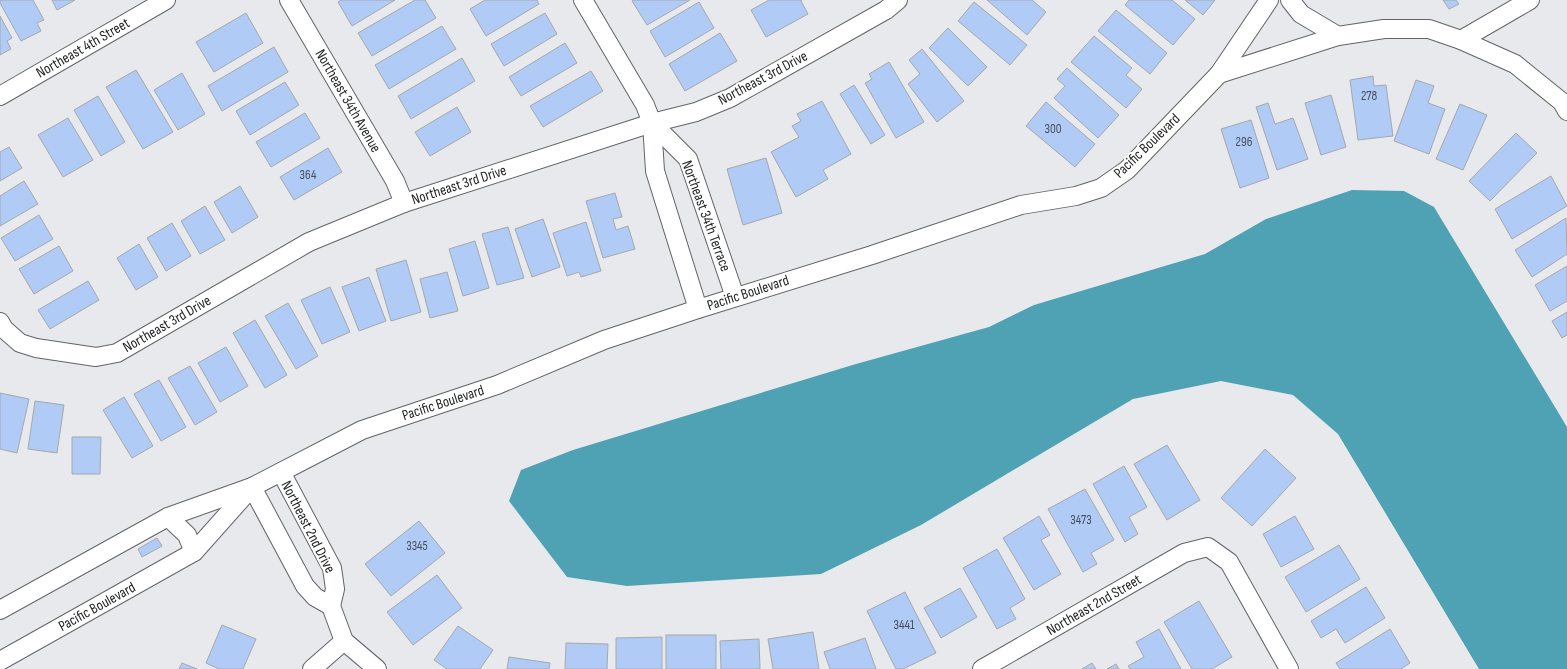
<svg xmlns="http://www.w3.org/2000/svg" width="1567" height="669" font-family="'Sofia Sans Condensed',sans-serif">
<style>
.water{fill:#4ea2b3}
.building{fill:#afcbf6;stroke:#a6a8ab}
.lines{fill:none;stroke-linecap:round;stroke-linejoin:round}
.minor-casing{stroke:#626467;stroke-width:20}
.minor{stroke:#fff;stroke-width:18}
.labels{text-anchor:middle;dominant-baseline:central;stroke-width:4;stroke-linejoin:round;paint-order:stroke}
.number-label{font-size:13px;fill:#474e5a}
.street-label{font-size:15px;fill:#242526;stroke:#fff}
</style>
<rect width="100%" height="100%" fill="#e7e9ec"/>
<polygon class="water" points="1352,190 1404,191 1434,207 1567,427 1567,669 1479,669 1338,434 1293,395 1221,381 1133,399 921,525 821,574 627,586 567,577 509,501 521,470 573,450 856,364 989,327 1034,305 1205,254 1266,219"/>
<g class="building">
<polygon points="0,0 33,0 44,20 37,23 41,31 21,41 0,3"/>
<polygon points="52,0 75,0 57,10"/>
<polygon points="341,0 395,0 352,26 338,2"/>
<polygon points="415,0 425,0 436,18 372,56 358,33"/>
<polygon points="485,0 537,0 539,4 486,36 470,9"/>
<polygon points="634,0 690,0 647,25 632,1"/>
<polygon points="769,0 802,0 801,1 808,14 766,37 751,10"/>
<polygon points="987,0 1032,0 1046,12 1027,35"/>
<polygon points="1129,0 1172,0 1195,19 1173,45 1125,5"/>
<polygon points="1185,0 1215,0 1203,15"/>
<polygon points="1443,0 1456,0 1459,4 1449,9"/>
<polygon points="699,2 714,28 665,57 650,31"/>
<polygon points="974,2 1027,45 1010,65 958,21"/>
<polygon points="1116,10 1167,53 1150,74 1098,31"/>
<polygon points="246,13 263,43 214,72 196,42"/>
<polygon points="545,13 557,34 504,66 491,44"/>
<polygon points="0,16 12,38 7,41 11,49 0,55"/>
<polygon points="442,26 456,49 389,89 375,65"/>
<polygon points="948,28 987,67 968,86 929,48"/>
<polygon points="720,33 737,61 685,91 669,64"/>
<polygon points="1094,36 1132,68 1126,75 1142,89 1126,108 1071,62"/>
<polygon points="565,43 577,63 521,96 509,77"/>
<polygon points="274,47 288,72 222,111 208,86"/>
<polygon points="922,49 964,101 937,122 908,84 920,74 909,60"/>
<polygon points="462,58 475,81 411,119 398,96"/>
<polygon points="889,62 924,122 896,138 865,83 872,79 869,74"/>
<polygon points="1067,68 1119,115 1098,138 1054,98 1065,86 1057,79"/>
<polygon points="136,70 173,132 143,149 106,87"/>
<polygon points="591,71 603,91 543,127 530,106"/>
<polygon points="182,73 205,114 178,130 154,90"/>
<polygon points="1373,76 1374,86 1386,85 1393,136 1358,140 1350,80"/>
<polygon points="1416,80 1434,86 1428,103 1445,109 1429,154 1394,141"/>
<polygon points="285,82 299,105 250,135 236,111"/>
<polygon points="854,85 885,135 871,144 840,94"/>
<polygon points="1331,95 1346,147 1321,155 1305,103"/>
<polygon points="98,96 125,142 101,156 74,110"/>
<polygon points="822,101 851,154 823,170 828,179 796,197 771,152 799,137 792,126 801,121 797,114"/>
<polygon points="1046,102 1095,144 1075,167 1026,126"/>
<polygon points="1268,103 1275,124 1293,118 1308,159 1277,170 1256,107"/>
<polygon points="1460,104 1487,115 1463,170 1436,159"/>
<polygon points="457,107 471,132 430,156 415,132"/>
<polygon points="305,113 320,138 271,167 256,142"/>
<polygon points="68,118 93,160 63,177 38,135"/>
<polygon points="1251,120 1269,178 1240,188 1221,129"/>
<polygon points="1516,133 1537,153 1490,201 1469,181"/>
<polygon points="9,147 22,168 0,181 0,152"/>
<polygon points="328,148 342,172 294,200 280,177"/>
<polygon points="766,158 782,213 743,225 727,169"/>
<polygon points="1551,176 1567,206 1512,239 1495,209"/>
<polygon points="24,181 38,204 0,226 0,196"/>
<polygon points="240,186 258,217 232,233 214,202"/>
<polygon points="615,193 622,217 613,219 616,230 628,226 635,249 603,258 586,201"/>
<polygon points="205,206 225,240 200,254 181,221"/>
<polygon points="39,215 53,239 15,261 1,238"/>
<polygon points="1566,218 1567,254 1532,277 1515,250"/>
<polygon points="543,219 560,267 532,277 515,229"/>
<polygon points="586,222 601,271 581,277 579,272 567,276 553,233"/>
<polygon points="172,223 191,256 166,271 147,238"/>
<polygon points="508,227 524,278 497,285 482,234"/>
<polygon points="475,241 489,288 463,296 449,249"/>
<polygon points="139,244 158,277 136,290 117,258"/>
<polygon points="59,246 73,271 34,294 19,269"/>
<polygon points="406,260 421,312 391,321 376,269"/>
<polygon points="1567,266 1567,301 1550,311 1535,285"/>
<polygon points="447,272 458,311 430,318 420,279"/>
<polygon points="369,277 386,321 359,331 342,287"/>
<polygon points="88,281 99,300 50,329 38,310"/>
<polygon points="330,287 350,332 322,344 301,300"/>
<polygon points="288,303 318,356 296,369 265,316"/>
<polygon points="1567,312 1567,335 1562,338 1552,321"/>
<polygon points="255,320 287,375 265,388 233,333"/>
<polygon points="226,347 248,386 220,402 198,363"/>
<polygon points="190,366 217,412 195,425 168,378"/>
<polygon points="159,380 186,427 161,441 134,394"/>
<polygon points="0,393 29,399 17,453 0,449"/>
<polygon points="124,397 153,446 132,458 103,410"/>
<polygon points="35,401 64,405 57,453 28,449"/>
<polygon points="72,437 101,437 100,474 72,474"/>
<polygon points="1167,445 1200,500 1167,520 1134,464"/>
<polygon points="1265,449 1296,478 1252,526 1221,498"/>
<polygon points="1124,466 1147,507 1129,517 1138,534 1125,542 1093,484"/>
<polygon points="1085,489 1114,540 1091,553 1097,564 1083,572 1048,509"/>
<polygon points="1039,516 1050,535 1041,540 1061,574 1034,590 1003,538"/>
<polygon points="1295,516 1314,549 1281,567 1263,534"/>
<polygon points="419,521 445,553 391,596 365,564"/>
<polygon points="157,538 162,546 142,557 138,549"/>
<polygon points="1339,545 1360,579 1306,612 1285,577"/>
<polygon points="997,549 1025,599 1010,608 1016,619 997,629 963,568"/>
<polygon points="437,575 462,608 413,645 387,612"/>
<polygon points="1366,587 1385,618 1345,643 1336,629 1321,638 1311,621"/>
<polygon points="960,588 977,617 941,638 924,608"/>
<polygon points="905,592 936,653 903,669 896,669 867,611"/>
<polygon points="1199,601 1232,657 1212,669 1192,669 1164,622"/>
<polygon points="222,625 256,639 243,669 219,669 206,663"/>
<polygon points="458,626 493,650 480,669 447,669 434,660"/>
<polygon points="1159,629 1181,669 1130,669 1128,666 1144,657 1136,642"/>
<polygon points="1390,629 1410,663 1401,669 1340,669 1336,663"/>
<polygon points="813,632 819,669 773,669 768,639"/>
<rect x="666" y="635" width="50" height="34"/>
<polygon points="662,637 662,669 616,669 616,638"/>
<polygon points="865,638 876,669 830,669 824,652"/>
<polygon points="759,639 760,669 721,669 720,641"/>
<polygon points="566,643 608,644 607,669 565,669"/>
<polygon points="509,657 550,663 549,669 507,669"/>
<polygon points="182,663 197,669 179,669"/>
<polygon points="1092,663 1096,669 1082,669"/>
<polygon points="1116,664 1119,669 1107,669"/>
</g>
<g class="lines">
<g class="minor-casing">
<g id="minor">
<polyline points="289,0 395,181 404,203"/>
<polyline points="583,0 645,105 652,123 655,171 698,309"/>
<polyline points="1269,0 1219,74 1338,36 1384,29 1429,29 1461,40 1515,64 1562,102 1567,111"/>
<polyline points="1290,0 1301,14 1338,36"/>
<polyline points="1461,40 1530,0"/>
<polyline points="0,96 166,0"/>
<polyline points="652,123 688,159 735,297"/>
<polyline points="0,322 4,329 20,343 36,348 96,357 117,353 309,242 404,203 652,123 696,112 730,98 886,10 898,0"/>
<polyline points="281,472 332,568 335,589 331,606 344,641 377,669"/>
<polyline points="252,487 305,586 315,597 331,606"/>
<polyline points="168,517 187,535 194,552"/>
<polyline points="0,610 168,517 252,487 362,430 497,385 604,340 698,309 872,255 1021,205 1076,196 1101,188 1127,170 1219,74"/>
<polyline points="0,661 194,552 251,488"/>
<polyline points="312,669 344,641"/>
<polyline points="982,669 1184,553 1208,547 1229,562 1289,669"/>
</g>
</g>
<use href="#minor" class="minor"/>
</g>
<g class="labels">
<g class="number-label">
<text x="1369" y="96">278</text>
<text x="1053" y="129">300</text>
<text x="1244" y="142">296</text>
<text x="308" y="175">364</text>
<text x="1081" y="520">3473</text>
<text x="417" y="546">3345</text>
<text x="904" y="625">3441</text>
</g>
<g class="street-label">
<text transform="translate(83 48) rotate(-30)">Northeast 4th Street</text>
<text transform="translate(763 78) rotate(-28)">Northeast 3rd Drive</text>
<text transform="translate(348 101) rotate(60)">Northeast 34th Avenue</text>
<text transform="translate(1147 146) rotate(-44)">Pacific Boulevard</text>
<text transform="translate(459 185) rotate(-18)">Northeast 3rd Drive</text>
<text transform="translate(706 216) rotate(70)">Northeast 34th Terrace</text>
<text transform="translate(748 293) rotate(-18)">Pacific Boulevard</text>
<text transform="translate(167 324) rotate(-30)">Northeast 3rd Drive</text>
<text transform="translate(443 403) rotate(-18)">Pacific Boulevard</text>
<text transform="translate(308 527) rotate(63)">Northeast 2nd Drive</text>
<text transform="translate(1094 605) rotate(-30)">Northeast 2nd Street</text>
<text transform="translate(97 607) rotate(-29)">Pacific Boulevard</text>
</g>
</g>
</svg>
